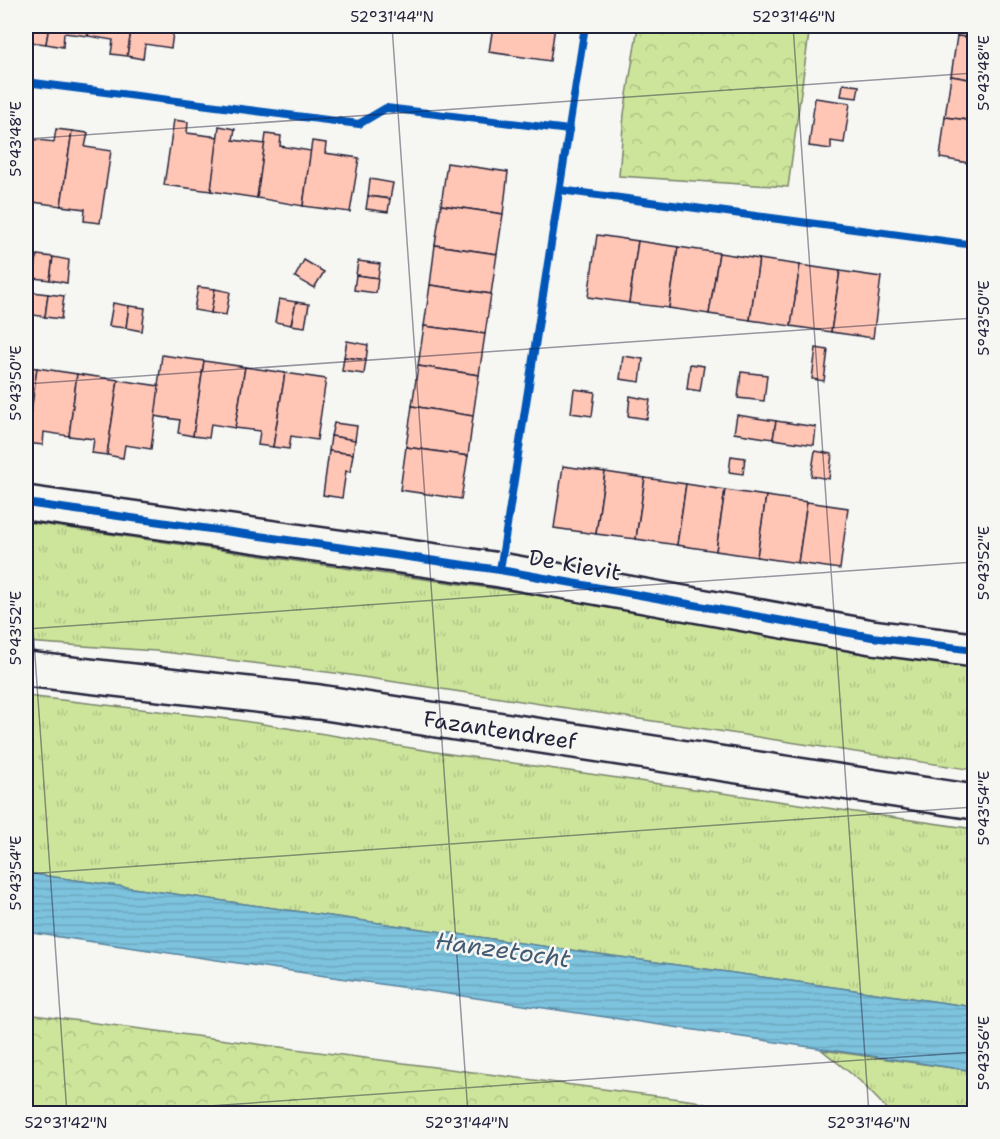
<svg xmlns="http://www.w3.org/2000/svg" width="1000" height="1139" font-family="'Shantell Sans',sans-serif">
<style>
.grass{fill:url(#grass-tufts);stroke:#78846b;stroke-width:1.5}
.forest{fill:url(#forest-crowns);stroke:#78846b;stroke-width:1.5}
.water{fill:url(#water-rules);stroke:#59839d;stroke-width:1.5}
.building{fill:#ffc5b5;stroke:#22223b;stroke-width:1.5}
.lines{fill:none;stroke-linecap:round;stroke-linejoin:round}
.street-casing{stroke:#22223b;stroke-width:38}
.secondary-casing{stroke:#22223b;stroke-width:38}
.street{stroke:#f6f6f2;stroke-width:33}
.secondary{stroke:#f6f6f2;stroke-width:33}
.cycleway-casing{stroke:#f6f6f2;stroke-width:11}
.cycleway{stroke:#0057b8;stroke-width:8}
.ticks{fill:none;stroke:#22223b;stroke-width:1.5;stroke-opacity:0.45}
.labels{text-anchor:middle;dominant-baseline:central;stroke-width:5;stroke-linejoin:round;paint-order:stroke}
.street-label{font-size:22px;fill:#22223b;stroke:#f6f6f2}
.water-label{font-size:24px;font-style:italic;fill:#425a74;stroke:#f6f6f2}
.neatline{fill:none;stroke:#22223b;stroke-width:2}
.ticks-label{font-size:15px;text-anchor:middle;fill:#22223b}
</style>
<defs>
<pattern id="grass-tufts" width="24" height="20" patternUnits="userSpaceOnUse" patternTransform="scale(1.5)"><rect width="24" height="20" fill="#cde59b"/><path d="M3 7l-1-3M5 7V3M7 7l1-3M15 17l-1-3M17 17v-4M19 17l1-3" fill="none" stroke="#b0c486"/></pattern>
<pattern id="forest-crowns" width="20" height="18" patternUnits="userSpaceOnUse" patternTransform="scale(1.5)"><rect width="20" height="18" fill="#cde59b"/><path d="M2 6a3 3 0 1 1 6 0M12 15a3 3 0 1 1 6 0" fill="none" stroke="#b0c486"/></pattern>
<pattern id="water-rules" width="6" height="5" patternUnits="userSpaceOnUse" patternTransform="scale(1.5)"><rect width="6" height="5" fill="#7dc3de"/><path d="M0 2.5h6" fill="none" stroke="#6ca7bf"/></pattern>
</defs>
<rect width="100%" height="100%" fill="#f6f6f2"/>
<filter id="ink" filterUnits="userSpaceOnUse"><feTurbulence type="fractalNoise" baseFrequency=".0167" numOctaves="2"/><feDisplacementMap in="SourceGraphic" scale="12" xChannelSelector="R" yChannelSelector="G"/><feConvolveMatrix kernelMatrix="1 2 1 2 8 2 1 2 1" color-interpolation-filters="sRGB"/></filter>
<g filter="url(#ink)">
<g class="grass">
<polygon points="26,522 372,572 974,654 974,770 343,674 156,651 26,642"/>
<polygon points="26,696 237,720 436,752 974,829 974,1007 26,873"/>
<polygon points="822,1050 974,1071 974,1113 891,1113 860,1081"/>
</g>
<g class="forest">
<polygon points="638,26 810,26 788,187 619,176 624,114"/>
<polygon points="26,1014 695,1101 734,1113 26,1113"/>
</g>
<polygon class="water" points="26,873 974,1007 974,1071 26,932"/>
<g class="building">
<polygon points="26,26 49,26 46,44 30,42 32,28 26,28"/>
<polygon points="49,26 90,26 88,36 64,33 63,47 46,44"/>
<polygon points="90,26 132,26 127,56 111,54 113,40 88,36"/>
<polygon points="132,26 174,26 171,48 145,44 143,59 127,56"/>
<polygon points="493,26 555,26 550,61 489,52"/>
<polygon points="958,26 974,26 974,38 957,36"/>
<polygon points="957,36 974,38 974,80 951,76"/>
<polygon points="951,76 974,80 974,121 945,117"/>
<polygon points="843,84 859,86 857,98 841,96"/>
<polygon points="815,98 850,103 844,143 831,141 831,149 809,146"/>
<polygon points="945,117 974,121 974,164 940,158"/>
<polygon points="174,120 188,122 187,133 219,137 211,191 164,185"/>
<polygon points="219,126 235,129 233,140 265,144 257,198 211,191"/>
<polygon points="56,129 72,131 61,206 26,201 26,168 30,139 54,142"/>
<polygon points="72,131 88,133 85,147 111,151 100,223 84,221 85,209 61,206"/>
<polygon points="266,134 281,136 280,146 311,151 303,206 257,198"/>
<polygon points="26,138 30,139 26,168"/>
<polygon points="312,141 326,143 325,153 359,158 350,212 303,206"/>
<polygon points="447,163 508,172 503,214 441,205"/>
<polygon points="370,179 393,183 390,199 368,196"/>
<polygon points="368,196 390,199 388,212 366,209"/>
<polygon points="441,205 503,214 497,254 435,245"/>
<polygon points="597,235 638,241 629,303 588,297"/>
<polygon points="638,241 678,247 669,308 629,303"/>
<polygon points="435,245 497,254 491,294 430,285"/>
<polygon points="678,247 719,253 709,314 669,308"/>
<polygon points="719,253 759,259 750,320 709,314"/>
<polygon points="37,255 53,257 50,280 34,278"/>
<polygon points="53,257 69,260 67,283 50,280"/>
<polygon points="759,259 800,265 791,326 750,320"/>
<polygon points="304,260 324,272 314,288 295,277"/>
<polygon points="358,261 380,264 378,278 356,275"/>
<polygon points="800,265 840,271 831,332 791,326"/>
<polygon points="840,271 881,277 873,338 831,332"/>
<polygon points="356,275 378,278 376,293 354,290"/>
<polygon points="430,285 491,294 485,334 424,326"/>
<polygon points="198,287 215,289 211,313 194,310"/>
<polygon points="215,289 230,292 226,315 211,313"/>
<polygon points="32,292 48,294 45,317 28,314"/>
<polygon points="48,294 64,296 61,319 45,317"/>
<polygon points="279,299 296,302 291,325 275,322"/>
<polygon points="296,302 309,304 305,327 291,325"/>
<polygon points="113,303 129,306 126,328 109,326"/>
<polygon points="129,306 145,308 142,331 126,328"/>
<polygon points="424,326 485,334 479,375 418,366"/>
<polygon points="347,341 368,345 366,360 344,357"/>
<polygon points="816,348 828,350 824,381 812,379"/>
<polygon points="162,355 204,361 193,436 178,433 180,420 154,416"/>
<polygon points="623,356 643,359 640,382 620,379"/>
<polygon points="344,357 366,360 364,374 342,371"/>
<polygon points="204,361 245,367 235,428 211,424 209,438 193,436"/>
<polygon points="690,364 704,366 700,391 687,389"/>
<polygon points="418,366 479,375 473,416 412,406"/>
<polygon points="26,367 37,368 27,443 26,442"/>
<polygon points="245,367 285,373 273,447 258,445 260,431 235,428"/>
<polygon points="37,368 77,374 69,436 44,432 43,445 27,443"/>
<polygon points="741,372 767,375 764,401 738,398"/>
<polygon points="285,373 326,379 317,440 291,436 289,449 273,447"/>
<polygon points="77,374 118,380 107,455 92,453 94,439 69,436"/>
<polygon points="118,380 159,386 151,449 125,445 123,458 107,455"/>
<polygon points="574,389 595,392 592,416 571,413"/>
<polygon points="630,396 650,400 647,419 628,416"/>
<polygon points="412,406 473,416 468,456 406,447"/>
<polygon points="737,415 776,421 773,439 734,433"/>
<polygon points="776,421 816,427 814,445 773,439"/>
<polygon points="334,423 357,426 355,440 331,436"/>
<polygon points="331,436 355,440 353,454 329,451"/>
<polygon points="406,447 468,456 461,499 400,490"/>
<polygon points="329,451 353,454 350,472 346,471 342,498 323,495"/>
<polygon points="815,451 832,454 829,479 811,476"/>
<polygon points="731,456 745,458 743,474 729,472"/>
<polygon points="563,466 605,472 596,534 554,528"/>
<polygon points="605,472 645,478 636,539 596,534"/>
<polygon points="645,478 686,484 677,545 636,539"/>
<polygon points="686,484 725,490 716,551 677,545"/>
<polygon points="725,490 766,496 757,557 716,551"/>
<polygon points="766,496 807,502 798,563 757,557"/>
<polygon points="807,502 848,508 840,569 798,563"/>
</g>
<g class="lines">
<g class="street-casing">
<polyline id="street" points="26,503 500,570 872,637 974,650"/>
</g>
<g class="secondary-casing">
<g id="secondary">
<path id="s1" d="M 26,669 L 319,702 L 974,802"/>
</g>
</g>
<use href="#street" class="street"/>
<use href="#secondary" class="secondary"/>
<g class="cycleway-casing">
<g id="cycleway">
<polyline points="26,82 359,124 386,108 569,130"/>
<polyline points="560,190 974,245"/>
<polyline points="26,503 500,570 872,637 974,650"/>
<polyline points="500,570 585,26"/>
</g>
</g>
<use href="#cycleway" class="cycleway"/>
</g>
</g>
<path class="ticks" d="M 392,26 L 468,1114M 793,26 L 869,1114M 26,139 L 974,73M 26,384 L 974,318M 26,527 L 67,1114M 26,629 L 974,562M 26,874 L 974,807M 95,1114 L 974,1052"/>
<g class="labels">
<g class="street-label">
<text transform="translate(575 565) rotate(10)">De Kievit</text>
<text stroke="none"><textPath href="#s1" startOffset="478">Fazantendreef</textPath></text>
</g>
<g class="water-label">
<text transform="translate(503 950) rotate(8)">Hanzetocht</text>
</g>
</g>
<rect width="1000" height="1139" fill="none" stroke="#f6f6f2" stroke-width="66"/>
<rect x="33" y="33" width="934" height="1073" class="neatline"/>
<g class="ticks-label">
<text x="392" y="22">52°31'44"N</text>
<text x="794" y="22">52°31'46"N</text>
<text transform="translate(984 73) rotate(-90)" y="5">5°43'48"E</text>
<text transform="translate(16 139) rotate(-90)" y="5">5°43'48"E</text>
<text transform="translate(984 318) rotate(-90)" y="5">5°43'50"E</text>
<text transform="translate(16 383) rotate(-90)" y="5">5°43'50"E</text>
<text transform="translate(984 563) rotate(-90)" y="5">5°43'52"E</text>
<text transform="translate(16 628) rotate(-90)" y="5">5°43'52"E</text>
<text transform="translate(984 808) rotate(-90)" y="5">5°43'54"E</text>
<text transform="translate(16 873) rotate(-90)" y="5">5°43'54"E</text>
<text transform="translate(984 1053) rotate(-90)" y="5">5°43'56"E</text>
<text x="66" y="1128">52°31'42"N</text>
<text x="467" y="1128">52°31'44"N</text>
<text x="869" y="1128">52°31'46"N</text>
</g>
</svg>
